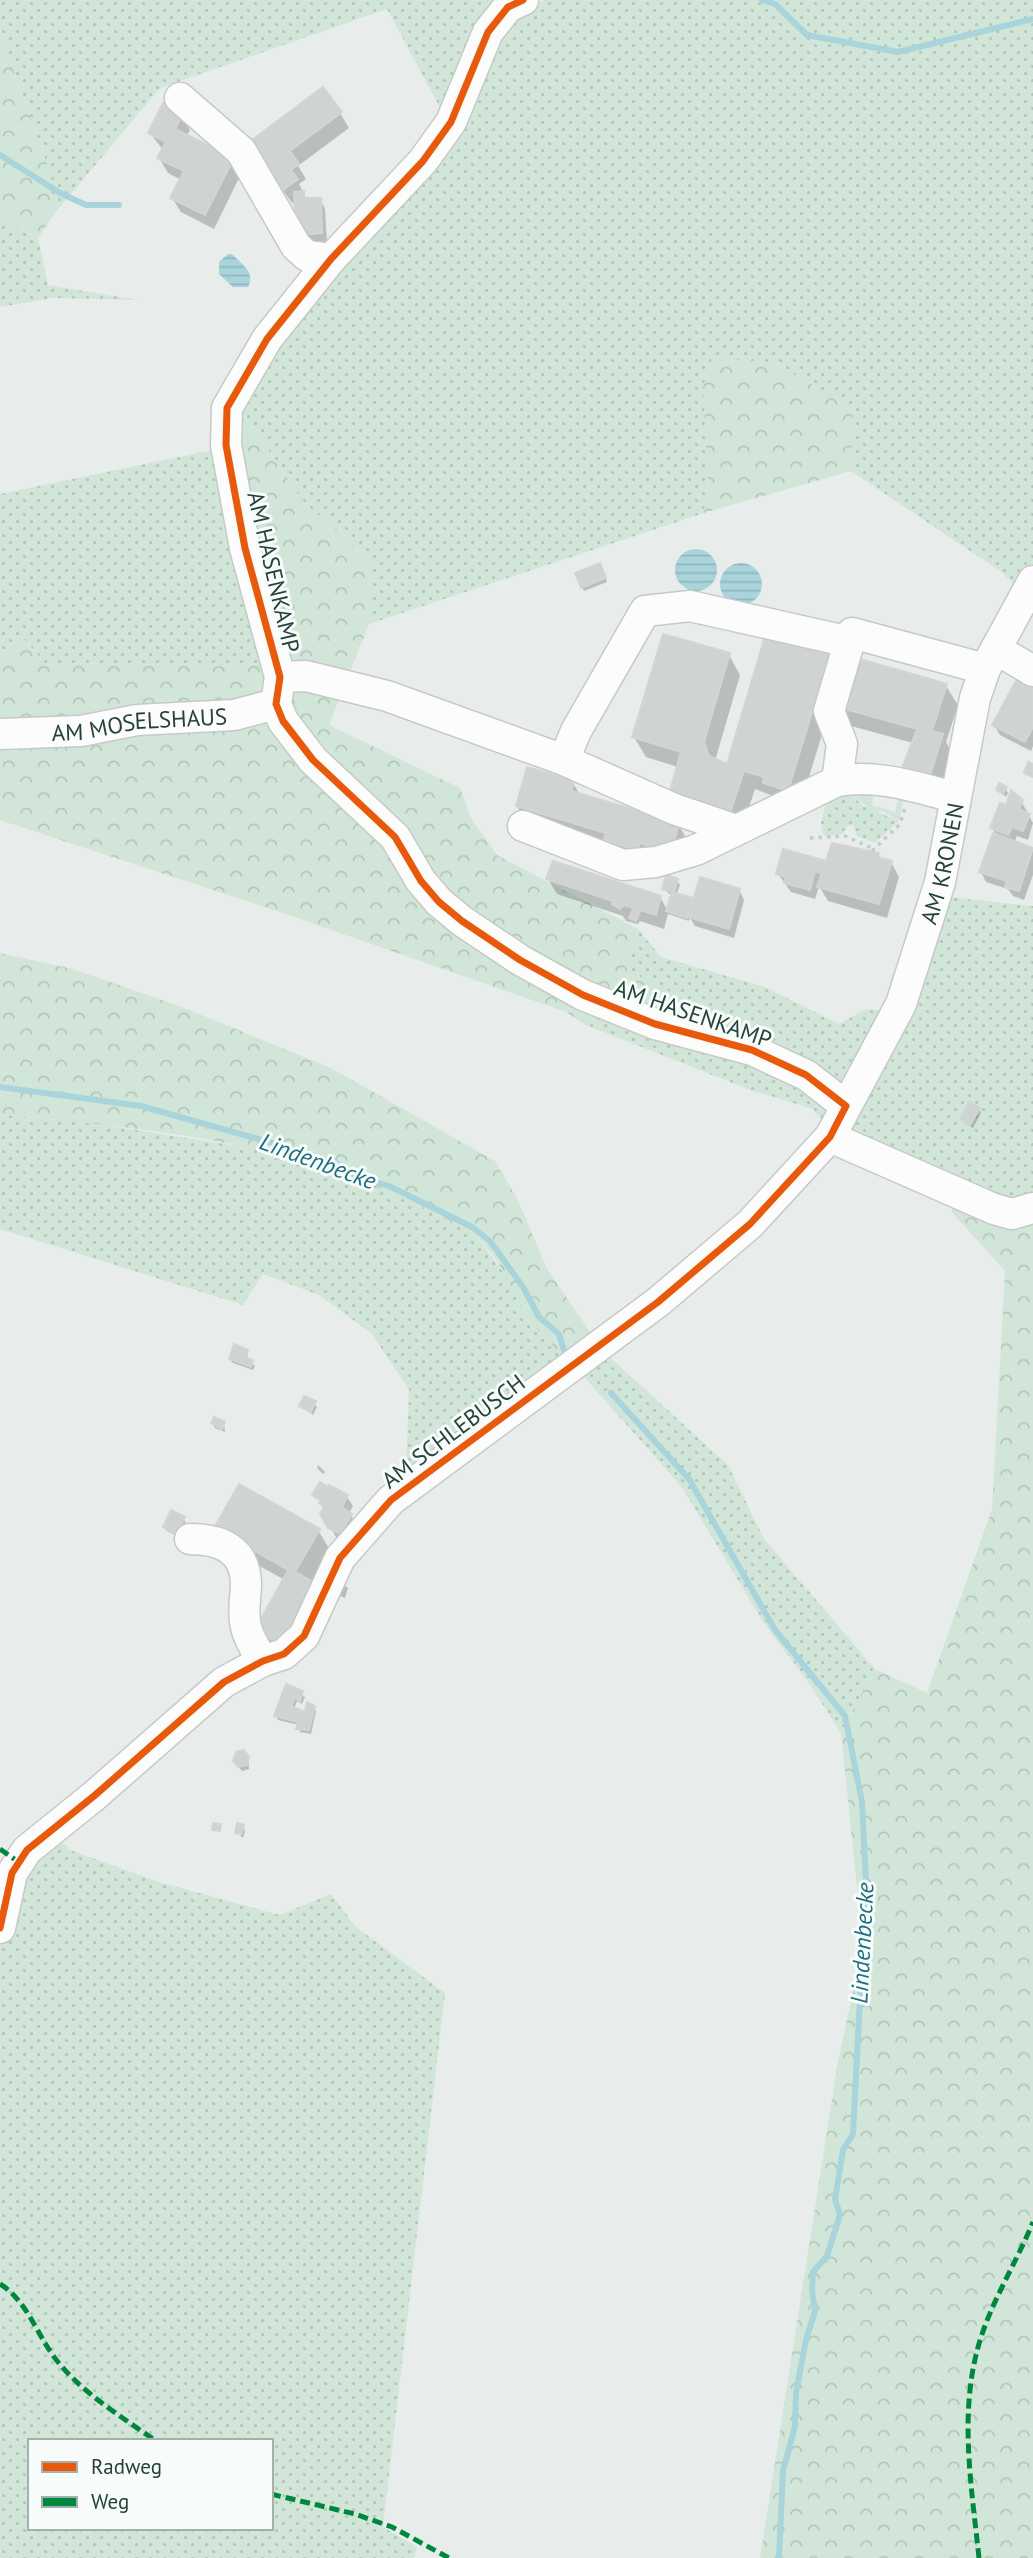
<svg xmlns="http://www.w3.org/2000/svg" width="1033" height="2558" font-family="'PT Sans',sans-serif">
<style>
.grass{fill:url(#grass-dots);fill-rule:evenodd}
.forest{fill:url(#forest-crowns)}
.green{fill:#d1e6d8}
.water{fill:url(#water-rules)}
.shadow{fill:#0003}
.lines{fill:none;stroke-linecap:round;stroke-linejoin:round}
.stream{stroke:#a9d4db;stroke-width:6}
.building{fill:#cfd4d2;stroke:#d1d6d4;stroke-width:2}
.minor-casing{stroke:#c5cac8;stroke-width:33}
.path{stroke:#c3ccca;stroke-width:3.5;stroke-dasharray:3.5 5;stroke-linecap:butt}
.minor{stroke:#fcfcfc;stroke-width:30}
.quiet{stroke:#00873e;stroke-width:5;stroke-dasharray:10 5;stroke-linecap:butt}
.cycleway-casing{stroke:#f7fbf9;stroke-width:11}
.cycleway{stroke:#e8590c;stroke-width:7}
.labels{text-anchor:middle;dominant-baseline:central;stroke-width:6;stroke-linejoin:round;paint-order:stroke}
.street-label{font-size:23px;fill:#24423a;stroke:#f7fbf9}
.water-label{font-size:24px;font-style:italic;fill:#1c6f80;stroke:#f7fbf9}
</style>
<defs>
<pattern id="grass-dots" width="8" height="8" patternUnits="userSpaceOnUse" patternTransform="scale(1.75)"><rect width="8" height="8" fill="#d1e6d8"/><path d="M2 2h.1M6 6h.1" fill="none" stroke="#b3c6ba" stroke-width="1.8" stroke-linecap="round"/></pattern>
<pattern id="forest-crowns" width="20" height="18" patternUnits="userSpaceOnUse" patternTransform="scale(1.75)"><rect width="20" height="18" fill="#d1e6d8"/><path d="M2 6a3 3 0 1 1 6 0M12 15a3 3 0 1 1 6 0" fill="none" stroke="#b3c6ba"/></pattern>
<pattern id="water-rules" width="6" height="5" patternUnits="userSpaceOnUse" patternTransform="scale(1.75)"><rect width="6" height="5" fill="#a9d4db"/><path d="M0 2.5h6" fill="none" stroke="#91b7bd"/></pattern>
</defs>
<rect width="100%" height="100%" fill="#e8edeb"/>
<g class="grass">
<polygon points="0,0 507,0 442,111 387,9 160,88 55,213 47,164 0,33"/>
<polygon points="544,0 1033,0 1033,567 1019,589 1000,571 851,471 853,413 830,395 774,363 708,486 704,513 369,624 370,565 349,539 305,504 236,403 514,13"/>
<polygon points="0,220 38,238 48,285 138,300 53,298 0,307"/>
<polygon points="222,448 269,663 228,666 45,663 21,636 0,653 0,494"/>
<polygon points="848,791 863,806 899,821 875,843 857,836 853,825 848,826 841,835 825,836 822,832 821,823 827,798"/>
<polygon points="940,896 1033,906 1033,1202 1017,1208 847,1133"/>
<polygon points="638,929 661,957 765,987 839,1024 864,1010 892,1010 842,1087 671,1018 628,970"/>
<polygon points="601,1007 762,1059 830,1108 823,1122 813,1109 750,1090 586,1025"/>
<polygon points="0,1115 84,1122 258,1149 389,1190 466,1229 481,1242 569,1362 406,1470 409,1389 371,1333 319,1295 263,1274 243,1305 0,1229"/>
<polygon points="602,1350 728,1465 764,1539 875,1669 841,1733 810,1685 764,1623 681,1486 577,1369"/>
<path d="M 54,1834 L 70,1850 L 162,1883 L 280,1915 L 331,1894 L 356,1927 L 445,1993 L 383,2527 L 417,2547 L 414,2558 L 0,2558 L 0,1947 L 13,1895 ZM 30,2441 L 271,2441 L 271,2528 L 30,2528 Z"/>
</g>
<g class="forest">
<polygon points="0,33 47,164 55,213 38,238 0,220"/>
<polygon points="712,358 774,363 830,395 853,413 851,471 704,513 708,486 703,387"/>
<polygon points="236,403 305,504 349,539 370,566 369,624 329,725 460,788 471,818 497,855 638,929 628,970 674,994 671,1018 608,999 586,1025 566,1012 283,913 0,820 0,653 21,636 45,663 228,666 269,663 249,549"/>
<path d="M 0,953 L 73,969 L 182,1007 L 331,1068 L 495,1161 L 518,1200 L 546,1267 L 597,1342 L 569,1362 C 556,1347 537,1332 526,1315 C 511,1290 501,1259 478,1239 C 462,1226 442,1217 423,1208 C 294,1142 142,1127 0,1115 Z"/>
<polygon points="958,1200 1033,1214 1033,2558 760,2558 838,2061 863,1946 841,1733 875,1669 927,1693 992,1509 1005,1271 951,1211"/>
</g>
<polygon class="green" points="875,789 872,805 895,812 899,796 904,797 899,821 882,811 872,812 848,791"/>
<g class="water">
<path d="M 228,254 L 232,254 C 242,264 256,273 248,287 L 233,287 L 219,274 L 219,262 Z"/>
<circle cx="696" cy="570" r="21"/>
<circle cx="741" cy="584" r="21"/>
</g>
<g class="shadow">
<polygon points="340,113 349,128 298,166 306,179 299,184 307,200 320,199 325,209 327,243 303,244 296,201 293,204 258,158"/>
<polygon points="181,115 190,130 186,137 233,159 241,174 214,229 181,212 172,198 181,180 168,173 159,158 163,150 150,133"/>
<polygon points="602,569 607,582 584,591 582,587"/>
<polygon points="729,655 740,675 715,761 729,766 829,655 840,675 799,810 776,803 771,795 755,789 740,835 678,767 646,757 634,737"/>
<polygon points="946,686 958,705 946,742 953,755 940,795 915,788 904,768 913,743 851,726 840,706"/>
<polygon points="1033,687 1033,746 1031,751 1000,735 994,725"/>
<polygon points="573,783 580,795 678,824 687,839 679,866 526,821 517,806"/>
<polygon points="1006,789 1008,793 1006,797 998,790"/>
<polygon points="1012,793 1018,795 1033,823 1028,840 1017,836 1014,843 1033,850 1033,875 1024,900 1013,896 1008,889 986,882 981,872 995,833 992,828 1007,807"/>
<polygon points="878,854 881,860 891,862 899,877 887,918 828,901 819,886 815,899 791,892 778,874"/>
<polygon points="548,879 660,897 668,911 672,896 664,889 677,881 680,885 676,895 694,901 739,890 744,900 734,938 695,926 690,918 689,921 668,914 664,929 640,921 638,924 626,921 623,916 557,894"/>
<polygon points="979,1109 981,1113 973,1128 964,1123 962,1119"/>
<polygon points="247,1351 248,1360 255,1366 253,1370 233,1363 230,1359"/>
<polygon points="314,1403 317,1407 313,1415 301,1406"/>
<polygon points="213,1423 224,1423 225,1432 215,1428"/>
<polygon points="318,1465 325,1472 323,1474 317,1468"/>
<polygon points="327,1488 347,1497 353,1506 349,1513 357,1524 345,1543 336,1537 322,1514 324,1510 321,1502 314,1495"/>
<polygon points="183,1518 186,1523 179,1537 167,1531 165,1527"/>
<polygon points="318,1530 330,1550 311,1583 327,1605 268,1649 257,1630 285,1580 227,1548"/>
<polygon points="339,1582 348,1588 345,1598 338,1595"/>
<polygon points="287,1686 305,1697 302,1704 297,1701 294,1709 306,1714 313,1707 316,1711 311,1734 300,1732 299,1725 278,1720 275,1715"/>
<polygon points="248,1758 249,1769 242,1771 237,1765"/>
<polygon points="242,1827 245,1831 243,1838 236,1832"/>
</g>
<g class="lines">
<g class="stream">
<polyline points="762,0 775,4 807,35 898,52 1033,19"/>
<polyline points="0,155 60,193 86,205 119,205"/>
<polyline points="0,1087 141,1106 294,1149 336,1163 356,1176 389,1186 472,1227 490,1241 523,1287 539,1317 559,1334 565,1354"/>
<polyline points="611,1393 689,1479 775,1630 845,1716 862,1802 866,1882 853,2134 843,2150 835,2199 840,2215 827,2256 813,2272 812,2290 815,2311 806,2340 796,2393 795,2426 783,2471 779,2558"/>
</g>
</g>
<g class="building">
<polygon points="323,87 342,112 290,151 299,164 291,170 298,179 283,190 248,143"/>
<polygon points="163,103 183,113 175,129 234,158 205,215 170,198 184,171 157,158 166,142 148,133"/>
<polygon points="304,191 304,198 321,198 322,233 296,235 294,192"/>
<polygon points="600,563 606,578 581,588 575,573"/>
<polygon points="766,633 830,653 788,791 763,783 764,777 744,771 729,816 668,798 681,752 632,737 663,634 730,653 704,742 709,756 727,764"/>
<polygon points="853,657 947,684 932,731 943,734 930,776 902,768 917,729 838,707"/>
<polygon points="1018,677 1033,685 1033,727 1025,742 992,725"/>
<polygon points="1028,762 1033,764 1033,777 1024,773"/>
<polygon points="527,767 574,781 571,791 679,823 671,852 640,843 637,850 604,840 606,833 516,806"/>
<polygon points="999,783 1007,787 1003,794 996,790"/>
<polygon points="1011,790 1023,800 1019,809 1030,814 1023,831 1012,827 1008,835 990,828 1000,803 1006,805"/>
<polygon points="993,833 1033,848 1019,891 1005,887 1007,881 979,872"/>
<polygon points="832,843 879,853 878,857 892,861 879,904 817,887"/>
<polygon points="783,849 826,861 821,873 815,871 810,890 784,883 786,877 776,874"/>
<polygon points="553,861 661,896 656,915 624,905 620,909 612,904 613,901 546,879"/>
<polygon points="666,875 678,879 674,892 662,889"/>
<polygon points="700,877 740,889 729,929 688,917"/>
<polygon points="672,892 693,898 687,918 666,911"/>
<polygon points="633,909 640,911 636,921 629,918"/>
<polygon points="969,1102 980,1108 970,1125 960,1119"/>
<polygon points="234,1344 248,1350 245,1357 253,1360 251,1367 229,1359"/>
<polygon points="304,1396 316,1401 311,1412 299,1406"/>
<polygon points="214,1417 225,1422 222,1429 211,1423"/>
<polygon points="320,1482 328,1487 320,1500 312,1495"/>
<polygon points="239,1484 320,1529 295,1572 317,1584 282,1646 255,1630 288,1570 214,1528"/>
<polygon points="329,1485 348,1495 342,1507 352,1514 340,1534 328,1528 320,1514 324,1507 319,1503"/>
<polygon points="171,1510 185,1517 176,1534 163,1527"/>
<polygon points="286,1684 303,1691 300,1701 295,1698 291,1706 305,1712 307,1702 315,1706 309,1730 296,1729 298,1722 274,1716"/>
<polygon points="244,1750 249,1757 247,1765 238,1767 233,1761 236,1752"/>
<polygon points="213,1823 221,1824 220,1831 212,1830"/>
<polygon points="237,1823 244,1825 241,1834 235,1833"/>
</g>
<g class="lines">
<g class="minor-casing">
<g id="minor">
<polyline points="523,0 508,7 488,32 451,122 423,161 331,259 267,339 227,408 226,445 245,548 280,677 276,704 283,721 313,760 395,837 421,881 439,902 462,921 520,960 583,995 655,1024 752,1050 806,1075 846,1106"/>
<polyline points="180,98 241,151 296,246 307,256 331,259"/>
<polyline points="996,649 1033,671"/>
<polyline points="280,677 306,676 387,696 564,760"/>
<path id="s1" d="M 0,734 L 81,731 L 137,720 L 234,715 L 276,704"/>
<path d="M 954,797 C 915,787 878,774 837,781 L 842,744 L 829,711 L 852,633 L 985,669"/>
<polyline points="523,826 623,865 656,862 696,850 837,781"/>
<polyline points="736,830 674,809 564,760 576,731 645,611 690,606 850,642"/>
<polyline points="830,1137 994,1209 1012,1214 1033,1208"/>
<path d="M 190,1539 C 220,1539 245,1549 246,1583 C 246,1598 242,1612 246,1627 C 249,1639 256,1650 263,1661"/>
<path id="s2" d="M 0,1928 L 12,1873 L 27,1850 L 94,1796 L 224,1682 L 263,1661 L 284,1654 L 304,1636 L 340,1558 L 391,1500 L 658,1302 L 750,1224 L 830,1137 L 901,1004 L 940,882 L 975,698 L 985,669 L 1033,581"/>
</g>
</g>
<g class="path">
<polyline points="810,838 845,836 874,849"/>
<polyline points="872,851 900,824 905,808"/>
</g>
<use href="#minor" class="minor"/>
<g class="quiet">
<polyline points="0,1849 17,1861"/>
<path d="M 0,2284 C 28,2301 38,2338 58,2362 C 85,2395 122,2417 156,2441"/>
<polyline points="271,2494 355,2514 392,2527 449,2558"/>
<path d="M 979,2558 C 972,2491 960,2421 976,2355 C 987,2308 1015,2266 1033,2222"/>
</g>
<g class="cycleway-casing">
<polyline id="cycleway" points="0,1928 12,1873 27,1850 94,1796 224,1682 263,1661 284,1654 304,1636 340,1558 391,1500 658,1302 750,1224 830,1137 846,1106 806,1075 752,1050 655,1024 583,995 520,960 462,921 439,902 421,881 395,837 313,760 283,721 276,704 280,677 245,548 226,445 227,408 267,339 331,259 423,161 451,122 488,32 508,7 523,0"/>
</g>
<use href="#cycleway" class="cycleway"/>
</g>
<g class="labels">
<g class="street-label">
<text transform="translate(274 572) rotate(77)">AM HASENKAMP</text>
<text stroke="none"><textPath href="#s1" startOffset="140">AM MOSELSHAUS</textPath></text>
<text stroke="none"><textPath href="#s2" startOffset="1468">AM KRONEN</textPath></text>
<text transform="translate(693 1013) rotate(19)">AM HASENKAMP</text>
<text transform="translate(453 1431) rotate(-37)">AM SCHLEBUSCH</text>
</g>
<g class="water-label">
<text transform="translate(318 1161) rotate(20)">Lindenbecke</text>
<text transform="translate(862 1943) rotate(-87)">Lindenbecke</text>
</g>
</g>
<rect x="28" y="2439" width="245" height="91" fill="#f7fbf9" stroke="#a3b1ad" stroke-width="2"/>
<rect x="42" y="2462" width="35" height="10" fill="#e8590c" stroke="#a3b1ad" stroke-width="2"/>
<text x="91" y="2474" font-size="21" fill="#24423a">Radweg</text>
<rect x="42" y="2497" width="35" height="10" fill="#00873e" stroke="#a3b1ad" stroke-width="2"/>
<text x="91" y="2509" font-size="21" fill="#24423a">Weg</text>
</svg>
